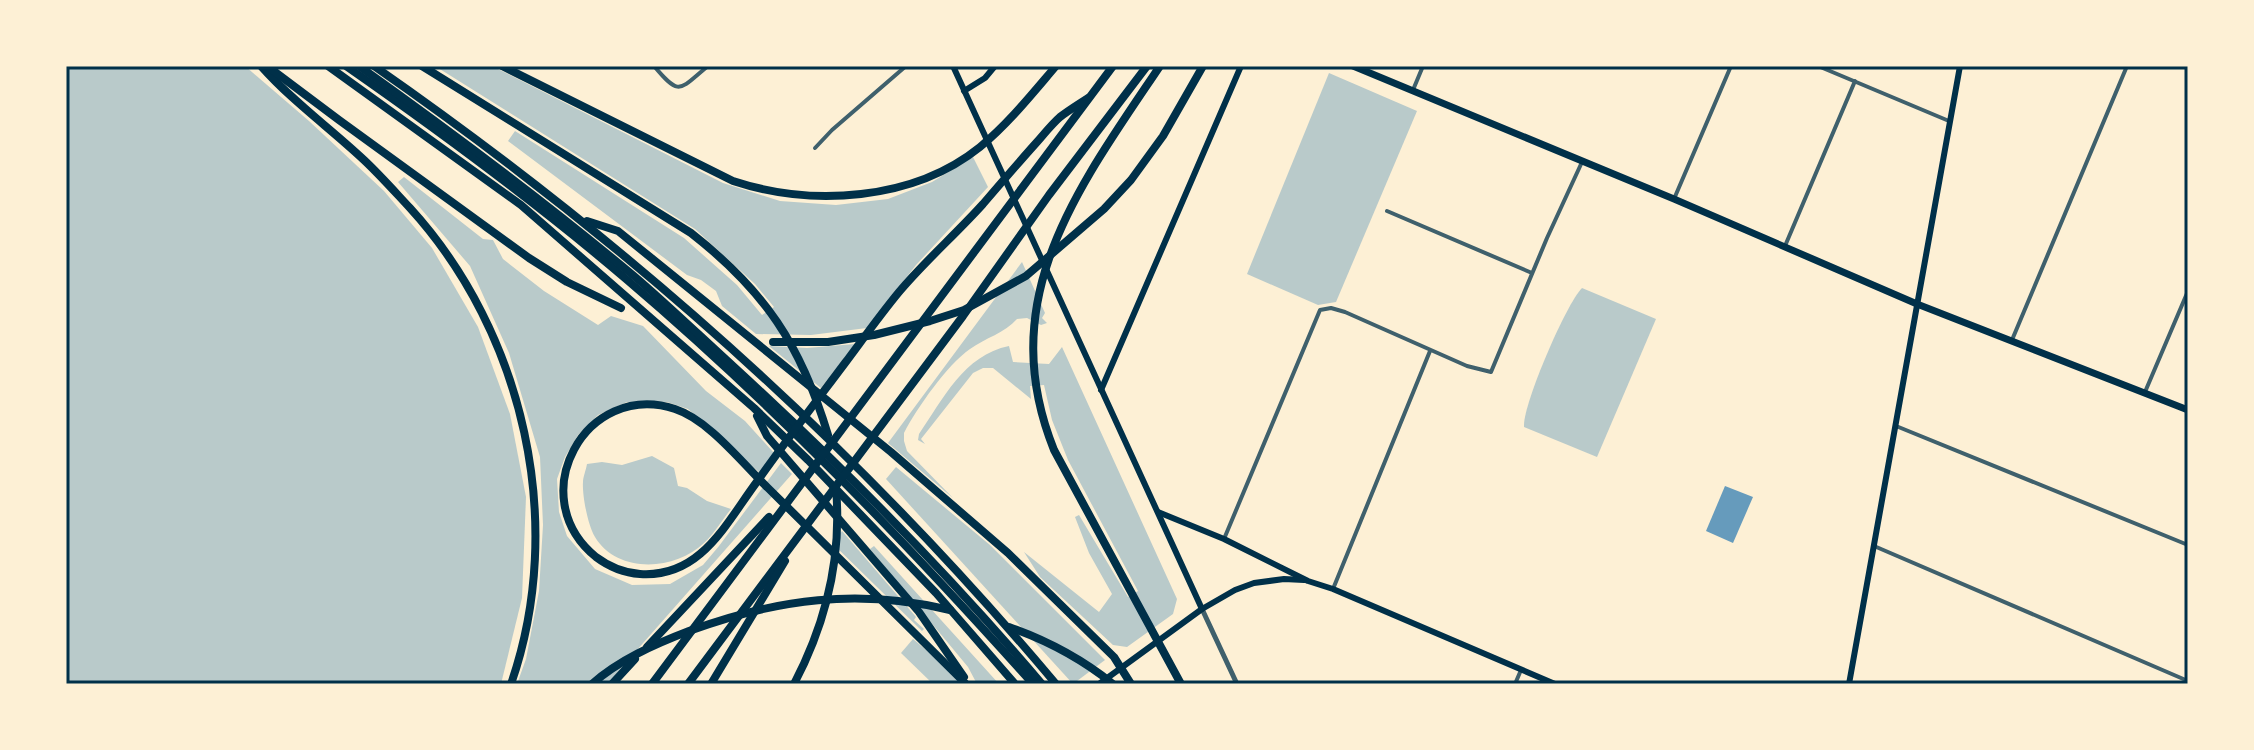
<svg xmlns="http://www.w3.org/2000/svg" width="2254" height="750" font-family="'Times New Roman',serif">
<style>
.green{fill:#b9caca}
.water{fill:#669bbc}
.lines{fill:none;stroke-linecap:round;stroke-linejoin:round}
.minor{stroke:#3f606c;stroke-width:4}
.tertiary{stroke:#3f606c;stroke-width:5}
.secondary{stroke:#003049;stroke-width:6}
.primary{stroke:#003049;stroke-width:7}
.motorway{stroke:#003049;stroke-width:8}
.neatline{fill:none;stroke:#003049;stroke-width:3}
</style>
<rect width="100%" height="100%" fill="#fdf0d5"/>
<g class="green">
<polygon points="66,66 245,66 309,121 384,191 432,248 478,327 510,414 526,497 522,598 501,684 66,684"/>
<polygon points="435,66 492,66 723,183 780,201 836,205 888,199 932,182 973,157 988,187 916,265 867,328 811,335 756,334 722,306 716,291 701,280 687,275 508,141 515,131 684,238 737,285 762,315 774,307 755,284 695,229"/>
<polygon points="1329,73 1417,111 1336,302 1318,305 1247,274"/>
<polygon points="404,177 483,239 493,240 503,259 544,291 598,325 611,316 643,326 706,391 745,421 774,453 760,473 688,409 667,402 627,402 598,415 578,435 565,457 557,479 559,512 567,536 595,569 632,585 670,584 703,565 719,546 781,463 792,474 607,684 517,684 526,659 539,591 543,525 540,457 509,353 470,266 398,182"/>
<path d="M 1022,262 L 1045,313 L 1042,318 L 1047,323 L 1041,325 L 1027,318 L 1017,319 C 1005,333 985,338 970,349 C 947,365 917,408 904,433 L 904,441 L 907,451 L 953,498 L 888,443 Z"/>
<path d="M 1582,288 L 1656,319 L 1597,457 L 1524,427 L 1524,425 C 1524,402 1566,304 1582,288 Z"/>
<polygon points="855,344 821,388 769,346 807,348"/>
<path d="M 1009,346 L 1013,362 L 1049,364 L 1062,347 L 1177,599 L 1173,614 L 1127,647 L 1113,645 L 1040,577 L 1024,552 L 1099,612 L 1112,594 L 1089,553 L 1075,517 L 1079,515 L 1128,597 L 1138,591 L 1068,460 L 1052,420 L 1044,385 L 1030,386 L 1031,399 L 993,368 L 983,368 L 973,373 L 921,439 L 925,444 L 918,440 L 919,434 C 943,399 964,355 1009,346 Z"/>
<path d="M 652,456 L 674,468 L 678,486 L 687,488 L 707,501 L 731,509 C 722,520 714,534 704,543 C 675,571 617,574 595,537 C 588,526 582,495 583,482 C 583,477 586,470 587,464 L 602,462 L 622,465 Z"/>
<polygon points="896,467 990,545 1105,660 1073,684 886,479"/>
<polygon points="842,531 916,617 914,620 924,629 922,631 832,543"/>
<polygon points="874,546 999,684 977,684 968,667 870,549"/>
<polygon points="913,639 955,674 960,684 933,684 901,653"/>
</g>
<polygon class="water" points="1725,486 1753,497 1733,543 1706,531"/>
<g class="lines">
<g class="minor">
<path d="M 654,66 C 680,97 679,90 708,66"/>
<polyline points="1818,66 1949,121"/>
<polyline points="1413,90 1423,66"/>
<polyline points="815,148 832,130 906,66"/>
<polyline points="1674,199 1731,66"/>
<polyline points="1387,211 1532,273"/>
<polyline points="1785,246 1855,81"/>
<polyline points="2012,340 2127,66"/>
<polyline points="2145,392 2188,291"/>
<polyline points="1896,426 2188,545"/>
<polyline points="1224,539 1320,310 1331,308 1345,312 1467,366 1491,372 1547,238 1582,162"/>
<polyline points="1874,546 2188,681"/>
<polyline points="1333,589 1430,351"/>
<polyline points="1515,684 1521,670"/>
</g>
<polyline class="tertiary" points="1202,609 1237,684"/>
<g class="secondary">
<polyline points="953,66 1202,609"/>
<polyline points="964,91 985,78 995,66"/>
<polyline points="1101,390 1241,66"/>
<polyline points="1158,512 1224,539 1308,581 1333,589 1555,684"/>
<polyline points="1099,684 1202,609 1235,590 1254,583 1284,579 1304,580"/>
<polyline points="1849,684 1960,66"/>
</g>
<polyline class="primary" points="1353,66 1674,199 1917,304 2188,410"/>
<g class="motorway">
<path d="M 261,66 C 292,101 330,128 364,160 C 380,175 395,192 410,208 C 524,333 567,523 511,684"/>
<polyline points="267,66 339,120 529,258 567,282 621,308"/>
<polyline points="328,66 521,205 754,408 808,460 936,593 1015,684"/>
<path d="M 346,66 C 442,133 537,203 626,279 C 772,403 905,541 1033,684"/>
<path d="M 359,66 C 453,133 545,202 634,276 C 668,305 700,336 733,366 C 842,466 946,571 1042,684"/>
<path d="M 374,66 C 627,242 858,448 1056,684"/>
<path d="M 422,66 L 691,233 C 765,291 801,345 828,435"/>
<path d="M 502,66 L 733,181 C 812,207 913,201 980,147 C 1009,123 1032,94 1056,66"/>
<path d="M 1160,66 C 1078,188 993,298 1054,450 L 1181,684"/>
<polyline points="587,221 618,231 891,452 1008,553 1114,657 1131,684"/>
<polyline points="773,342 828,342 874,335 930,321 964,310 1026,276 1104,209 1131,180 1163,136 1203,66"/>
<polyline points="757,416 767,436 919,612 964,677"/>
<path d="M 1009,627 C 1046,640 1082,659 1113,684"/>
<polyline points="647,647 769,517"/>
<path d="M 592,684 C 619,660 655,644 689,631 C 776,599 859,588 950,610"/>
<polyline points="612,684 635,659"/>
<polyline points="652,684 1113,66"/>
<polyline points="688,684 963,316 1049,195 1147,66"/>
<polyline points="711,684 785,561"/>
<path d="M 794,684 C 826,623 842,557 836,488"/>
<path d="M 966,684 C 900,619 834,553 768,488 C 743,464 709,420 675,409 C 585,380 522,497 596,557 C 608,566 624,573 640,574 C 700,578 725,525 756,483 C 785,442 815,403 845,363 C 863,339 880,315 899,292 C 925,261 956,234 983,204 C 1001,183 1019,162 1037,142 C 1044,134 1052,124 1060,117 C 1069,110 1079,104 1088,98"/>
</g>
</g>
<rect width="2254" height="750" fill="none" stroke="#fdf0d5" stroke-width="136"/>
<rect x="68" y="68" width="2118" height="614" class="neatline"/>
</svg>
